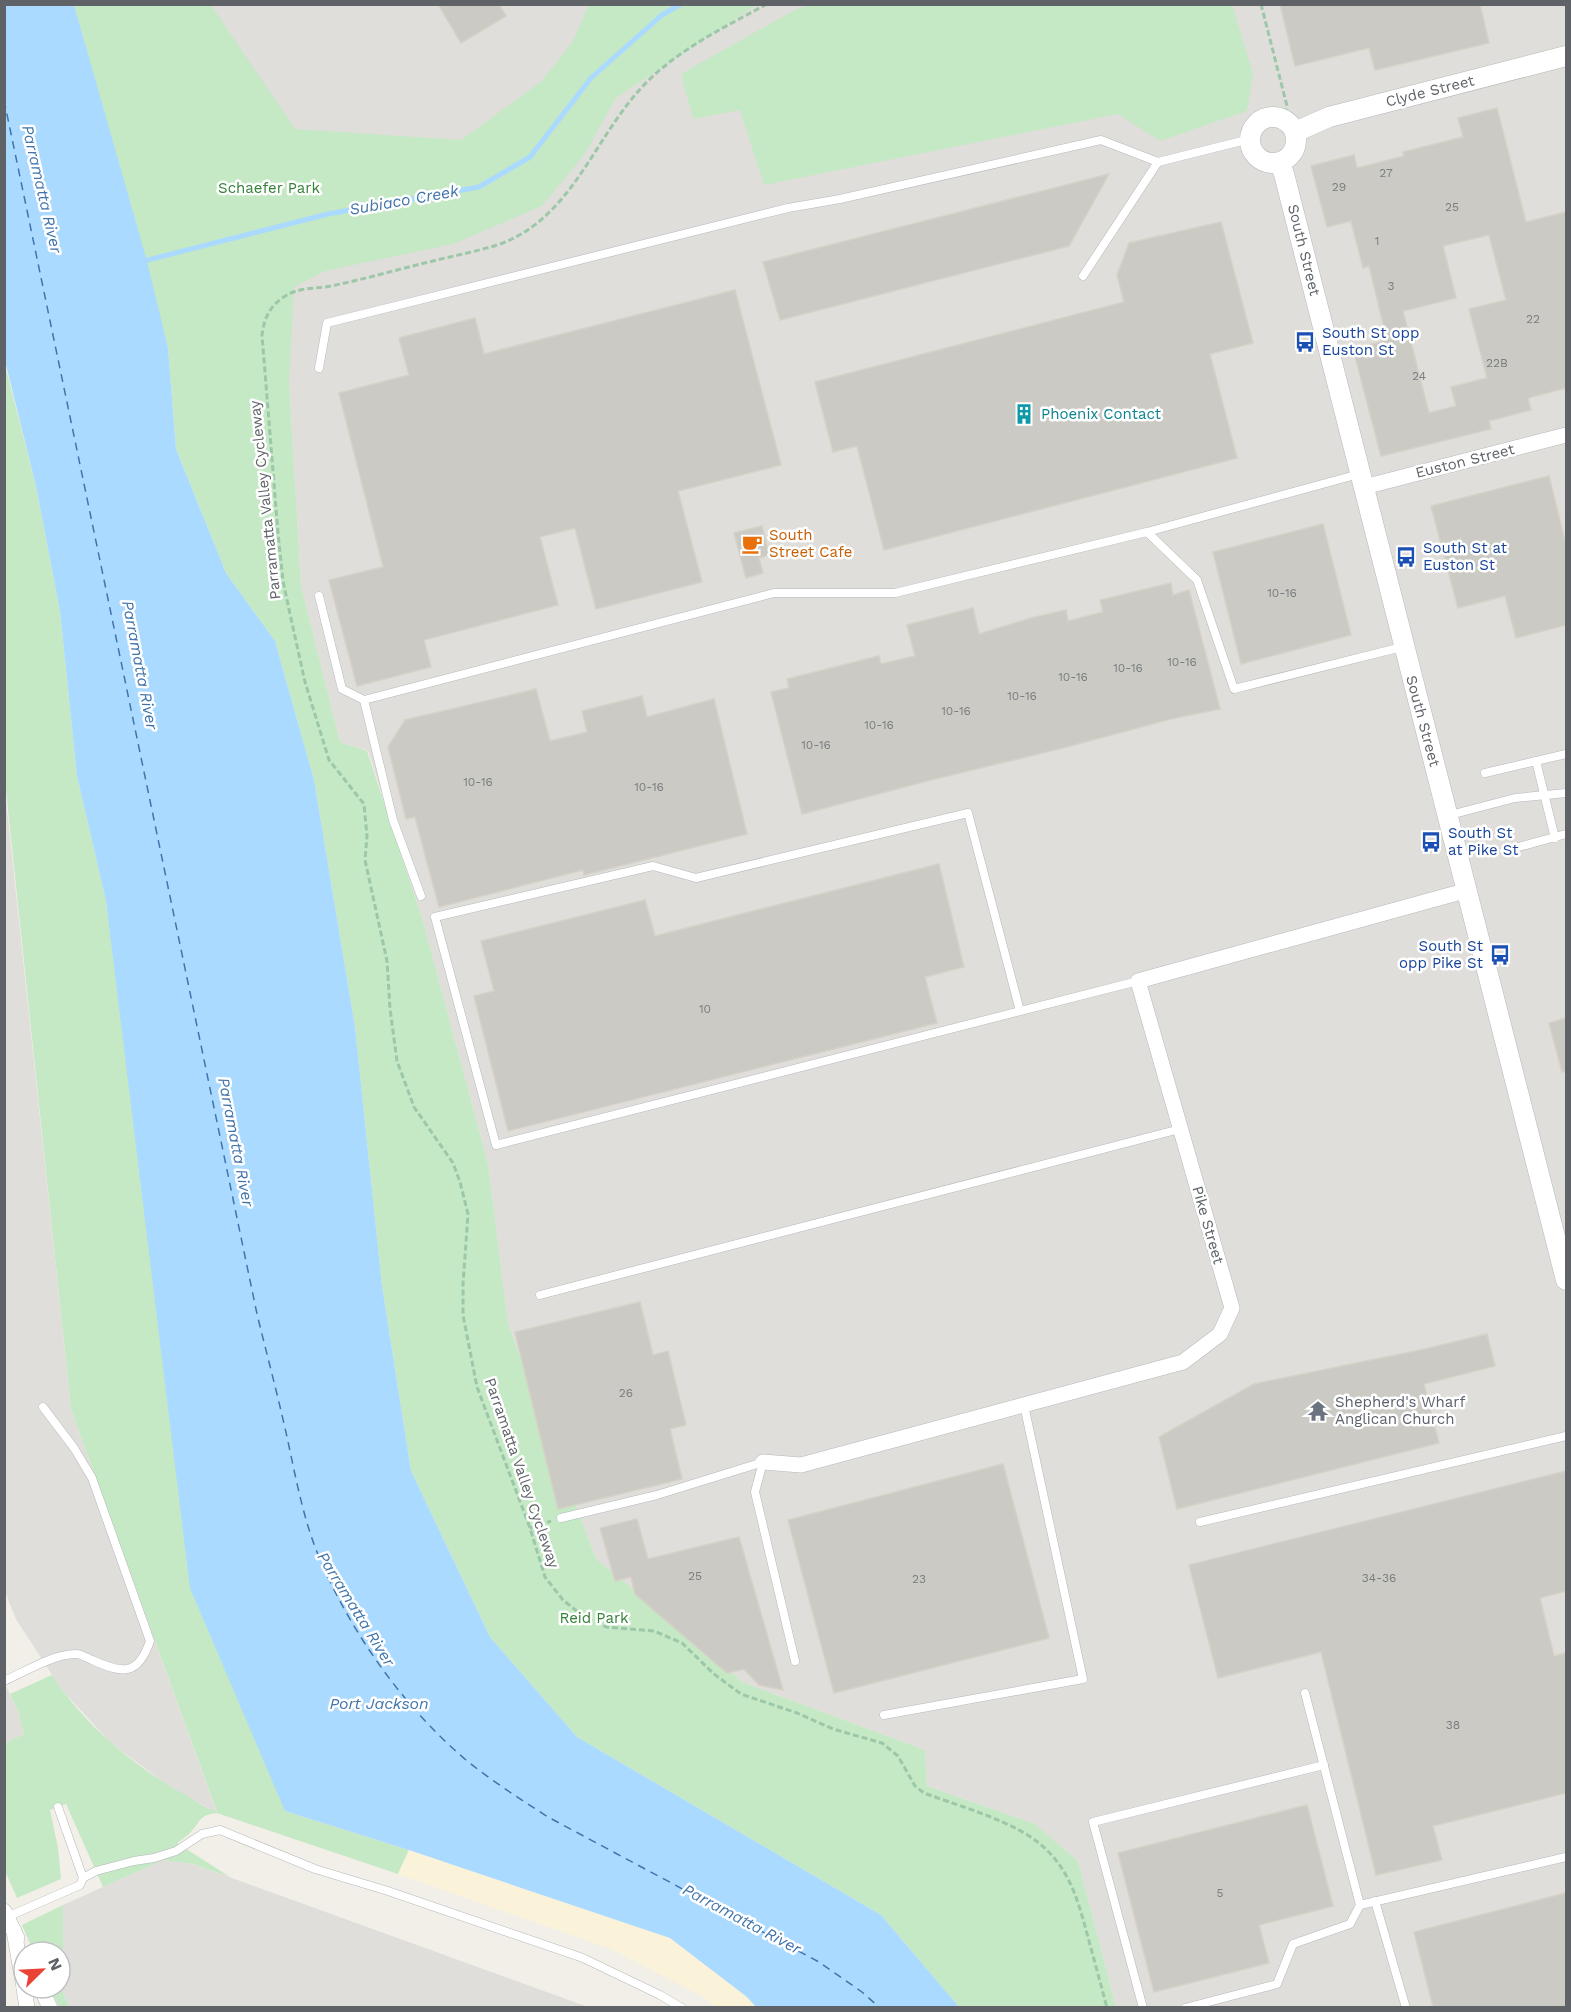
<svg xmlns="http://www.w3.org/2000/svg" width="1571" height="2012" font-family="'Work Sans',sans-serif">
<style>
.industrial{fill:#e0deda}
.green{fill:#c5e8c5}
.sand{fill:#fbf3d9}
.water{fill:#aadaff}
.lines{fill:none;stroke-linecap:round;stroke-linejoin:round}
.stream{stroke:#aadaff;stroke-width:5}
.ferry{stroke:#4174aa;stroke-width:1.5;stroke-dasharray:8 6;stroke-linecap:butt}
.building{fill:#cccac5;stroke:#d6d1c6;stroke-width:1.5;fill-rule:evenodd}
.service-casing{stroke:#b5b8bc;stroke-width:9}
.minor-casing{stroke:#b5b8bc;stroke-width:16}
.tertiary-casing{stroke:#b5b8bc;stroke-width:21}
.path{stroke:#9cc7a9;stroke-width:3;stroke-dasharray:6 3;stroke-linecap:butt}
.service{stroke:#fff;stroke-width:8}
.minor{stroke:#fff;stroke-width:15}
.tertiary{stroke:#fff;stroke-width:20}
.labels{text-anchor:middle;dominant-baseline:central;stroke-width:5;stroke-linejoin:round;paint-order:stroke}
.number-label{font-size:12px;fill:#7a7d7f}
.street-label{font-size:15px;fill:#5f6368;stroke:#fff}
.park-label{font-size:15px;fill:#348238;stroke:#fff}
.transit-label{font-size:15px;fill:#164399;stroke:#fff;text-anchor:start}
.culture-label{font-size:15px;fill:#0d838f;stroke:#fff;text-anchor:start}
.food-label{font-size:15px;fill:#c56008;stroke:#fff;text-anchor:start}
.worship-label{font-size:15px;fill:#5b616d;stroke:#fff;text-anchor:start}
.water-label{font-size:16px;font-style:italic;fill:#4174aa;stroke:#fff}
</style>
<rect width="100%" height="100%" fill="#f1efe8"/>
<g class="industrial">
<polygon points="208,5 1566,5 1566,2007 1116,2007 1078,1861 1035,1824 927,1786 925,1750 742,1682 700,1643 596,1559 508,1324 488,1164 422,918 368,751 340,742 301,586 289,381"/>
<polygon points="4,781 71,1409 217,1813 170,1787 111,1743 62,1690 16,1619 5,1592"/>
<polygon points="4,1682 18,1711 24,1734 5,1743"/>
<polygon points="163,1860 193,1864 588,2007 69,2008 63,1993 63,1905"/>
</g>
<g class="green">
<polygon points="623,4 756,5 616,98 584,155 542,206 453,244 325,271 294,287 289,381 301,586 340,742 367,751 422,918 488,1164 508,1324 596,1559 700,1643 742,1682 925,1750 927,1786 1035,1824 1078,1861 1116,2007 959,2007 881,1915 577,1737 490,1637 411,1471 382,1286 355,1027 314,780 275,641 226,573 176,449 168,348 74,5 211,5 295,129 461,140 542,81 573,41 589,5"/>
<polygon points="1232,4 1253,74 1247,111 1160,141 1118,114 764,185 740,110 693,119 681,74 793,11 808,5"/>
<path d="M 4,361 L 36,486 L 60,611 L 77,776 L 106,901 L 117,982 L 285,1811 L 409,1850 L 398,1874 L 217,1813 C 198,1815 201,1822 189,1834 C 186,1837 181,1840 177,1843 L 230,1877 L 193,1864 L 163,1860 L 103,1887 L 66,1804 L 50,1810 L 58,1848 L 61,1879 L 17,1898 L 5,1871 L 5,1743 L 24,1734 L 18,1711 L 10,1694 L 52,1675 C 85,1726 136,1768 189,1797 C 198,1803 208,1809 217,1812 L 71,1409 L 5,781 Z"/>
<polygon points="63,1905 63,1993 69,2007 59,2007 50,1988 60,1988 60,1952 34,1952 22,1925"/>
</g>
<polygon class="sand" points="409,1850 670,1938 747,1997 756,2007 715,2007 702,1996 611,1949 398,1874"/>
<polygon class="water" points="4,5 74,5 147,261 168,348 176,449 226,573 275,641 314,780 355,1027 382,1286 411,1471 490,1637 577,1737 881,1915 959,2007 756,2007 747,1997 670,1938 409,1850 285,1811 190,1588 106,901 77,776 60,611 36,486 5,361"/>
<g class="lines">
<polyline class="stream" points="140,262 328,214 479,187 530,157 591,78 662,15 681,4"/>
<path class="ferry" d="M 4,100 L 257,1314 C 267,1355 278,1396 287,1437 C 295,1474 302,1512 315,1547 C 346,1626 401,1705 466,1760 C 492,1781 520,1799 548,1817 L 819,1962 L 862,1992 L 880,2008"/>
</g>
<g class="building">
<polygon points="438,4 499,4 506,16 461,43"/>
<polygon points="1280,4 1480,4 1489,43 1375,70 1369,48 1295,66"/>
<path d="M 1497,108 L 1526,222 L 1566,212 L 1566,388 L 1528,398 L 1531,410 L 1489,421 L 1491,429 L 1381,456 L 1353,349 L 1387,340 L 1369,266 L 1363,268 L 1351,221 L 1327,227 L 1311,166 L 1354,155 L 1357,168 L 1404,156 L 1403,152 L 1463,137 L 1458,118 ZM 1489,235 L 1506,300 L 1469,309 L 1487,378 L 1451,387 L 1456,406 L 1429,413 L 1403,311 L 1456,298 L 1443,246 Z"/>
<polygon points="1109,174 1069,246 780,320 763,262"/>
<polygon points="1221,222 1253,343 1210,354 1237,458 884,550 857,446 833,452 815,382 1124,302 1117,275 1129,243"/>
<polygon points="735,290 781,465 678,491 702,582 596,609 575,528 540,537 558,605 424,640 431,667 357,686 329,580 383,567 339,393 409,375 399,338 475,318 484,354"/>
<polygon points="1549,476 1566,545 1566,625 1516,638 1505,596 1458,608 1431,506"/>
<polygon points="1323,524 1351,635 1241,664 1213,552"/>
<polygon points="762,526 769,555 759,558 763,573 746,578 734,533"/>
<polygon points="1171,583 1173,595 1189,590 1220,709 1171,719 1063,748 931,780 802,814 771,692 789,688 787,679 879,656 881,664 915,656 907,625 973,608 979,634 1031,618 1066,610 1068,621 1103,612 1100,600"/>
<polygon points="536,689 550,741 587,732 582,711 642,696 647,717 714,699 747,834 584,875 583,870 439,907 415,817 406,819 388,747 405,720"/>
<polygon points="939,864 964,967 925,977 937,1023 508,1131 474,996 494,991 481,941 645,900 655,936"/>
<polygon points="1566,1018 1566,1071 1562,1072 1549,1023"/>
<polygon points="640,1302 653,1355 668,1351 686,1425 670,1429 682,1479 558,1509 515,1332"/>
<polygon points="1487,1334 1495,1366 1424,1384 1439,1443 1177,1509 1159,1437 1254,1384 1425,1349"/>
<polygon points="1003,1464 1049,1638 834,1693 788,1520"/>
<polygon points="1566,1471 1566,1591 1540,1598 1554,1656 1566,1653 1566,1793 1433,1826 1442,1860 1376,1875 1321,1652 1218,1678 1189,1565"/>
<polygon points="637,1519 648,1559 739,1537 783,1690 759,1685 744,1669 727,1673 635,1594 631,1577 615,1581 600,1528"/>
<polygon points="1307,1805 1333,1906 1259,1925 1269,1963 1154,1992 1118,1853"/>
<polygon points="1566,1893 1566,2007 1433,2007 1414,1932"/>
</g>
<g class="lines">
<g class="service-casing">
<g id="service">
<polyline points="1083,276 1158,162 1250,139"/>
<polyline points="319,368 327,323 788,208 840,199 1101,140 1158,162"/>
<polyline points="1147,532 1197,580 1234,689 1402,647"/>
<polyline points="319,596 342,689 364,700"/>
<polyline points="1536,761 1555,838"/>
<polyline points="1485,773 1566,754"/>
<polyline points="1450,815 1515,798 1566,793"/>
<polyline points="1504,851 1566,834"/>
<polyline points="421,896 393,820 364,700 774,593 895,593 1147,532 1359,474"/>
<polyline points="1020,1011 968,813 696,878 653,866 435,917 496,1145 1138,981"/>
<polyline points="540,1295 1180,1129"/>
<polyline points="763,1462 755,1492 795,1661"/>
<polyline points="561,1518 657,1495 763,1462"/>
<polyline points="1200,1522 1566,1436"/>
<path d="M 4,1681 C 24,1672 54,1654 75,1654 C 80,1653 87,1658 92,1660 C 123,1674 138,1676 150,1641 L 92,1478 L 74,1448 L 43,1407"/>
<polyline points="1305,1693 1360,1905 1566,1857"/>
<polyline points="884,1715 1083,1679 1024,1405"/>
<polyline points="83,1878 96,1871 134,1861 154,1858 176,1851 202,1834 220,1830 315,1869 388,1891 583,1958 660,1995 682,2008"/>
<polyline points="1375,1901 1406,2008"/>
<polyline points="7,1917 80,1885 83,1878 58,1807"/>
<polyline points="1143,2008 1093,1822 1324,1765"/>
<polyline points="1185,2008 1277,1984 1293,1944 1350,1924 1360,1905"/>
</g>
</g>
<g class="minor-casing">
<g id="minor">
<polyline points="1364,487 1566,435"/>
<polyline points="763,1462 801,1465 1183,1362 1220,1334 1232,1308 1138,981 1468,890"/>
<polyline points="4,1911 17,1938"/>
<polyline points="14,1931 24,1987"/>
<polyline points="24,1988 27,2008"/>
<polyline points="41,1988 50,2008"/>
</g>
</g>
<g class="tertiary-casing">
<g id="tertiary">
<circle cx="1273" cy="140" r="23"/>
<polyline points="1295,132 1329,117 1566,56"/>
<polyline points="1280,163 1284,174 1566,1280"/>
</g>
</g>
<g class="path">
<path d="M 767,4 C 723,28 677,50 643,86 C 594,138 573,215 503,243 C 480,251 456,255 433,261 C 399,269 365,279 331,286 C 316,289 301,287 287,295 C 271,304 264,317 262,335 L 278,533 L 283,581 L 290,614 L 305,682 L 329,760 L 364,804 L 367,836 L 365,860 L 387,961 L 390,1009 L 397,1061 L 414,1107 L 453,1163 L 460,1182 L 468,1214 L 463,1284 L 463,1315 L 477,1387 L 530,1528 L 545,1577 L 563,1600 L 583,1616 L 606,1627 L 654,1631 L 682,1643 L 714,1674 L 741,1694 L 797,1713 L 833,1729 L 882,1743 L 898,1756 L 915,1786 L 924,1793 C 956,1805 996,1816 1026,1834 C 1068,1860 1077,1896 1089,1941 C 1095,1963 1101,1985 1107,2008"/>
<polyline points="1261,4 1287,106 1283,119"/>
<polyline points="530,1528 551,1521"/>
</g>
<use href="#service" class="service"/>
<use href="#minor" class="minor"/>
<use href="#tertiary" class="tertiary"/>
</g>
<defs>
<g id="bus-bare" transform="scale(1.62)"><path d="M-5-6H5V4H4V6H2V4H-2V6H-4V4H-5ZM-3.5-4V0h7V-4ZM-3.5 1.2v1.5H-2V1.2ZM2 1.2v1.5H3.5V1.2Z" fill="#1a4fb4" stroke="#fff" stroke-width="2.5" paint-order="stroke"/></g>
<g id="building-bare" transform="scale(1.62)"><path d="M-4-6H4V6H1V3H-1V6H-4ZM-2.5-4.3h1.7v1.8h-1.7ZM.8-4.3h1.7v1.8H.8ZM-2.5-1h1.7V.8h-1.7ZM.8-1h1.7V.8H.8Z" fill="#0f9aa8" stroke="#fff" stroke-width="2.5" paint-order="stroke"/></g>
<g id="cafe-bare" transform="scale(1.62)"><path d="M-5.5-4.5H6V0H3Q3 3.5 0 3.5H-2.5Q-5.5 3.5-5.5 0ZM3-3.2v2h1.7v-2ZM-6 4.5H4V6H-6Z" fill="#e8710a" stroke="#fff" stroke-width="2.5" paint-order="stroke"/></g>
<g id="temple-bare" transform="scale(1.62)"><path d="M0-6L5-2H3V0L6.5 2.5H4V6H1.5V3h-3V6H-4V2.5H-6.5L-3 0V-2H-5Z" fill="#6b7280" stroke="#fff" stroke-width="2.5" paint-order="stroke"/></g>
</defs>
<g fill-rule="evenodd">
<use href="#bus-bare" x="1305" y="342"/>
<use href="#building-bare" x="1024" y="414"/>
<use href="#cafe-bare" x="752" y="544"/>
<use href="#bus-bare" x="1406" y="557"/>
<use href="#bus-bare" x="1431" y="842"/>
<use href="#bus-bare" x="1500" y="955"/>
<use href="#temple-bare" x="1318" y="1411"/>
</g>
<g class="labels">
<g class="number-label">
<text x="1386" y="173">27</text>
<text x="1339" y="187">29</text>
<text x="1452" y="207">25</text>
<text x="1377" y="241">1</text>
<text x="1391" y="286">3</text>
<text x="1533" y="319">22</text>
<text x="1497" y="363">22B</text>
<text x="1419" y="376">24</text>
<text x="1282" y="593">10-16</text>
<text x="1182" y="662">10-16</text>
<text x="1128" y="668">10-16</text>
<text x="1073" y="677">10-16</text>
<text x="1022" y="696">10-16</text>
<text x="956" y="711">10-16</text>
<text x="879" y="725">10-16</text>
<text x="816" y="745">10-16</text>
<text x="478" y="782">10-16</text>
<text x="649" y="787">10-16</text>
<text x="705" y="1009">10</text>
<text x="626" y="1393">26</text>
<text x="695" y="1576">25</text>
<text x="1379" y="1578">34-36</text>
<text x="919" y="1579">23</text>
<text x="1453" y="1725">38</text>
<text x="1220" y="1893">5</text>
</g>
<g class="street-label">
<text transform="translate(1430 91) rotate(-14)">Clyde Street</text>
<text transform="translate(1304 250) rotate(76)">South Street</text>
<text transform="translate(1465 461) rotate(-14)">Euston Street</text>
<text transform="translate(265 500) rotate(-96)">Parramatta Valley Cycleway</text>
<text transform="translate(1423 721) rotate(75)">South Street</text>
<text transform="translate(1208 1225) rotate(74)">Pike Street</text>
<text transform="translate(522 1473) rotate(71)">Parramatta Valley Cycleway</text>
</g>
<g class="park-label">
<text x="269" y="188">Schaefer Park</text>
<text x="594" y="1618">Reid Park</text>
</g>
<g class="transit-label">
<text x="1322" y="333">South St opp<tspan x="1322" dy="17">Euston St</tspan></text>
<text x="1423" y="548">South St at<tspan x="1423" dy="17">Euston St</tspan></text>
<text x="1448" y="833">South St<tspan x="1448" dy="17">at Pike St</tspan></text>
<text x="1483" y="946" text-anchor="end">South St<tspan x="1483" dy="17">opp Pike St</tspan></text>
</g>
<g class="culture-label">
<text x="1041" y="414">Phoenix Contact</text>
</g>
<g class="food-label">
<text x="769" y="535">South<tspan x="769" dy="17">Street Cafe</tspan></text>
</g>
<g class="worship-label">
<text x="1335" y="1402">Shepherd's Wharf<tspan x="1335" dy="17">Anglican Church</tspan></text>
</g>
<g class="water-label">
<text transform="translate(42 189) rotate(77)">Parramatta River</text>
<text transform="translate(404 200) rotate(-10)">Subiaco Creek</text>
<text transform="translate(140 665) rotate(79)">Parramatta River</text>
<text transform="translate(236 1142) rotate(79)">Parramatta River</text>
<text transform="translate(356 1609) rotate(58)">Parramatta River</text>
<text x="379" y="1703">Port Jackson</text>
<text transform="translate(742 1919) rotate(28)">Parramatta River</text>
</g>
</g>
<rect width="1571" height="2012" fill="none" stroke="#5f6368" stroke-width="12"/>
<g transform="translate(42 1970) rotate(66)"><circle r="28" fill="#ffffff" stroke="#bfc1c3" stroke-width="1.5"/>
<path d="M0-4.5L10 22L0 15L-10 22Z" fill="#ea4335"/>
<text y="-9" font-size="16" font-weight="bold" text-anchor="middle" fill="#5f6368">N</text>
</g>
</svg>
